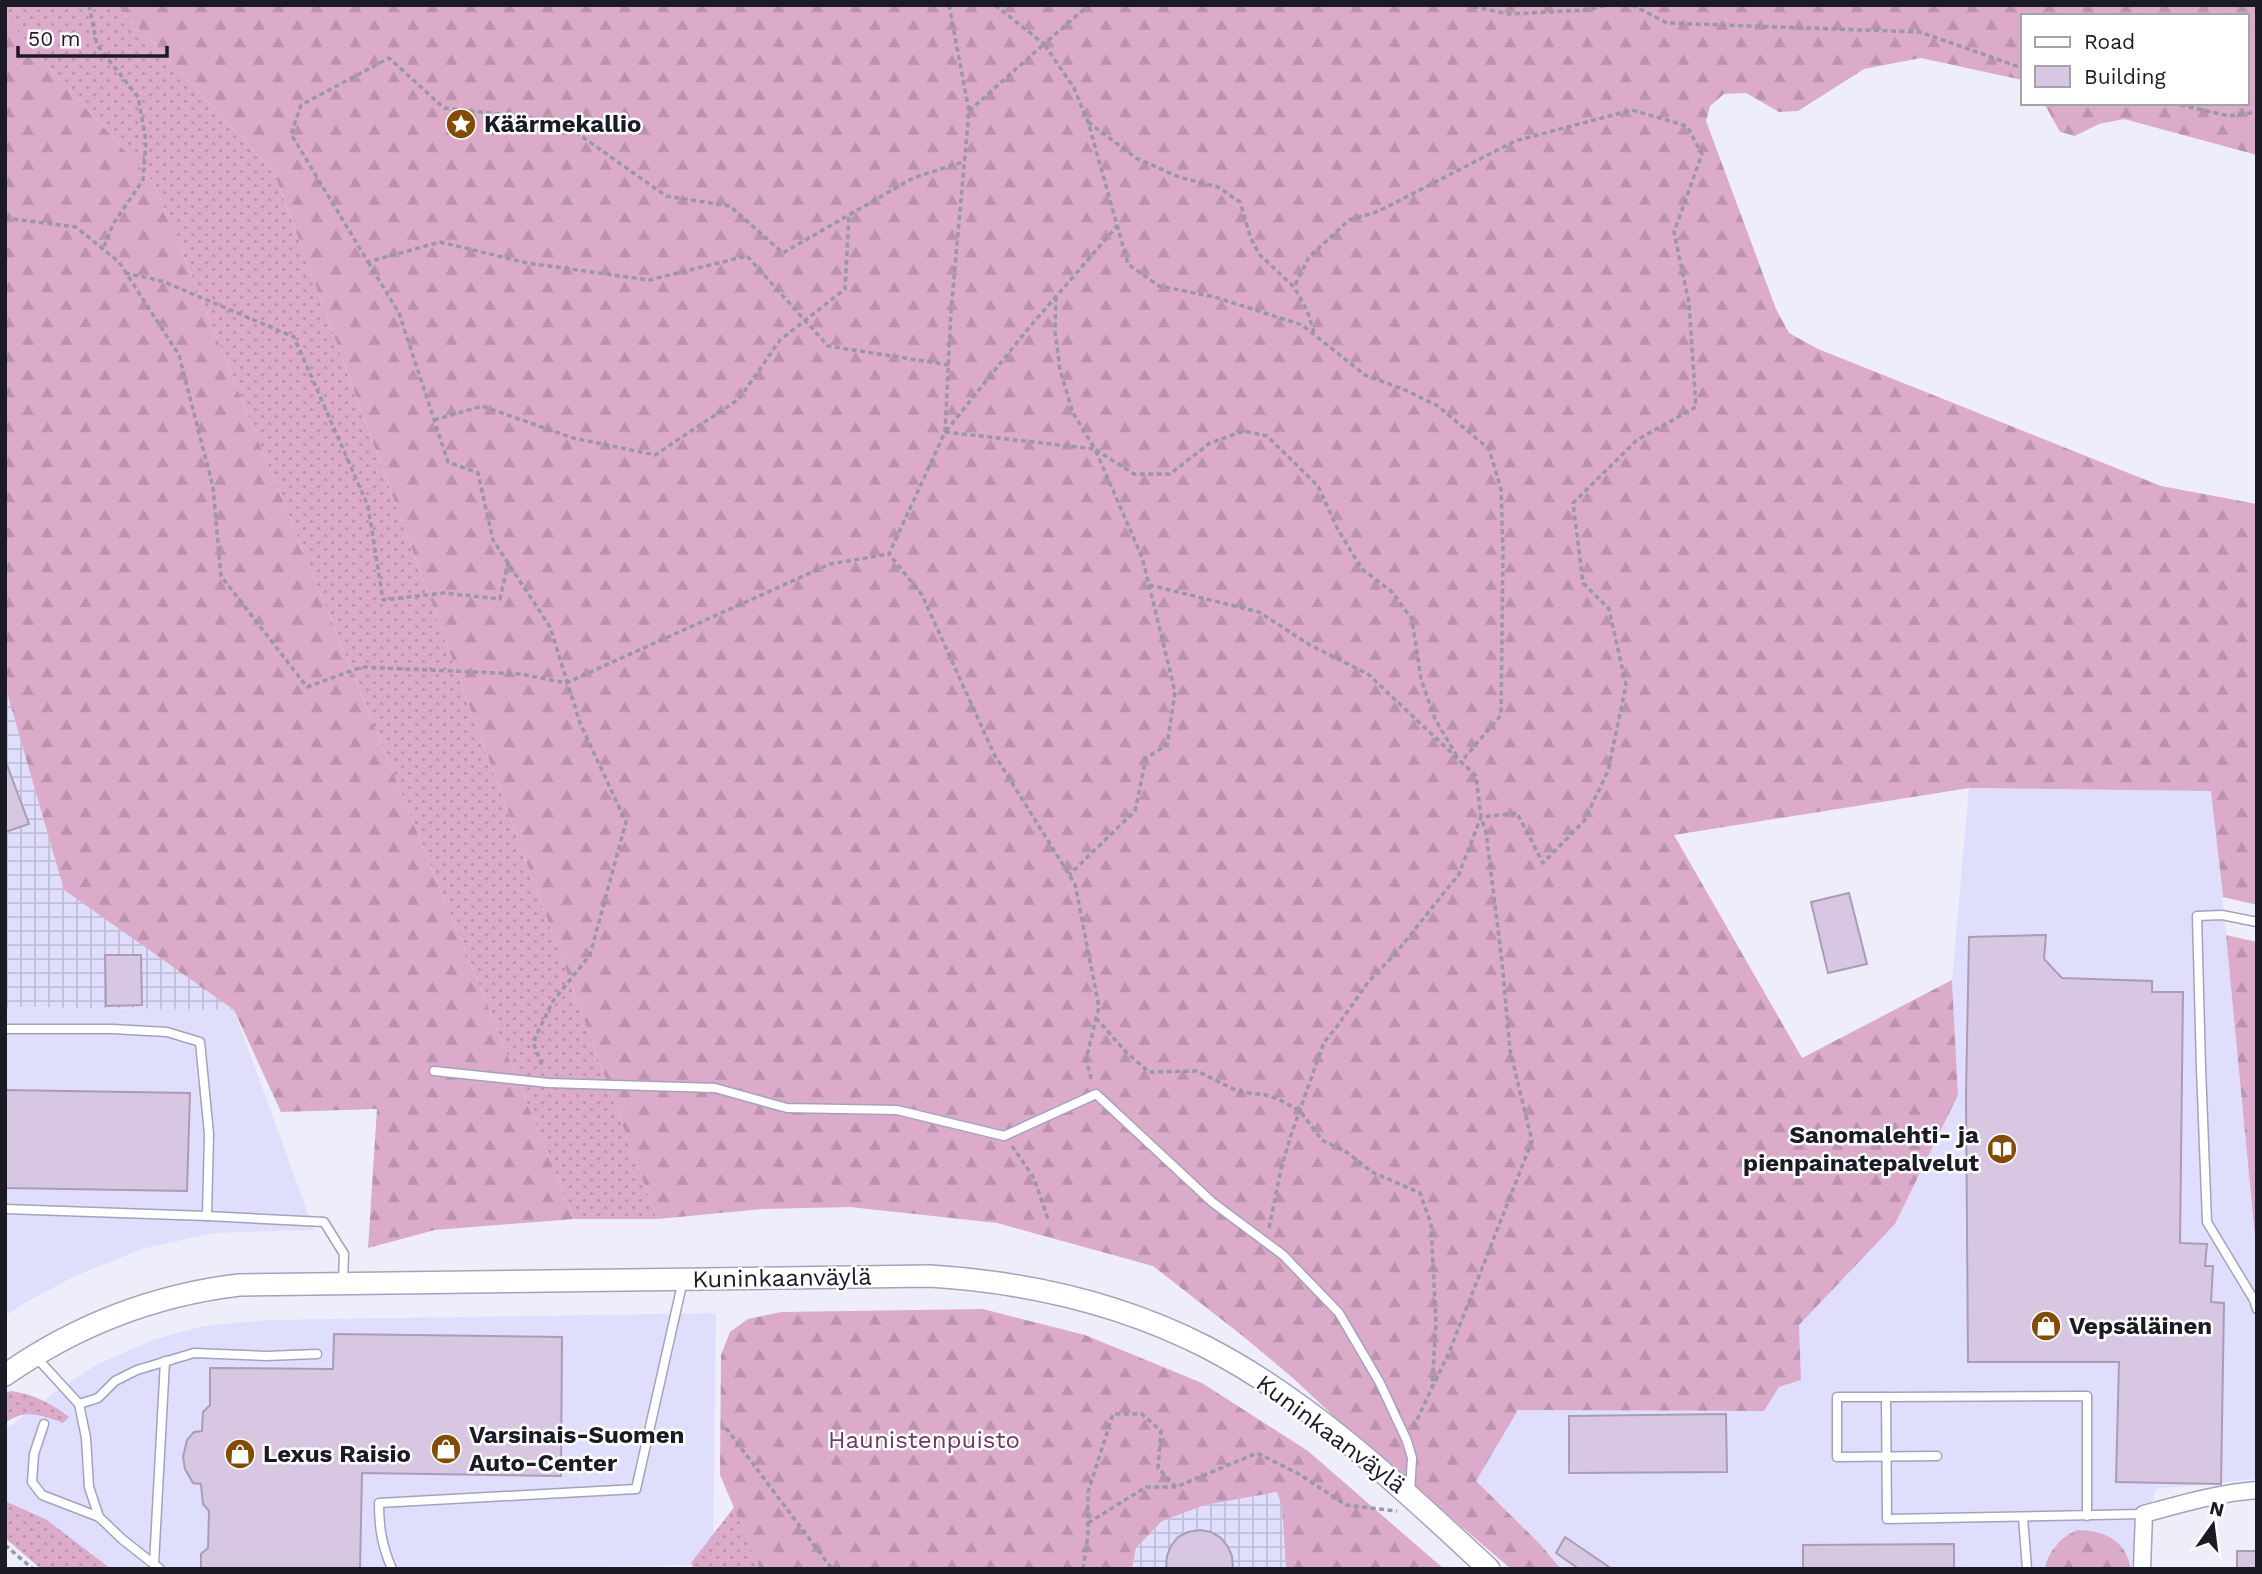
<svg xmlns="http://www.w3.org/2000/svg" width="2262" height="1574" font-family="'Work Sans',sans-serif">
<style>
.built{fill:#dfdffd}
.industrial{fill:url(#industrial-grid)}
.grass{fill:url(#grass-dots)}
.forest{fill:url(#forest-firs)}
.building{fill:#d8c7e2;stroke:#ac9bb5;stroke-width:2}
.lines{fill:none;stroke-linecap:round;stroke-linejoin:round}
.service-casing{stroke:#a2a2be;stroke-width:11}
.minor-casing{stroke:#a2a2be;stroke-width:19}
.tertiary-casing{stroke:#a2a2be;stroke-width:24}
.path{stroke:#9999a5;stroke-width:3.5;stroke-dasharray:5 3.5;stroke-linecap:butt}
.service{stroke:#fff;stroke-width:8}
.minor{stroke:#fff;stroke-width:16}
.tertiary{stroke:#fff;stroke-width:21}
.labels{text-anchor:middle;dominant-baseline:central;stroke-width:5;stroke-linejoin:round;paint-order:stroke}
.poi-label{font-size:24px;font-weight:bold;fill:#1b1b26;stroke:#fff;text-anchor:start}
.street-label{font-size:24px;fill:#1b1b26;stroke:#fff}
.park-label{font-size:24px;fill:#733760;stroke:#fff}
</style>
<defs>
<pattern id="industrial-grid" width="8" height="8" patternUnits="userSpaceOnUse" patternTransform="scale(1.75)"><rect width="8" height="8" fill="#dfdffd"/><path d="M0 4h8M4 0v8" fill="none" stroke="#bfbfd9"/></pattern>
<pattern id="grass-dots" width="8" height="8" patternUnits="userSpaceOnUse" patternTransform="scale(1.75)"><rect width="8" height="8" fill="#dbabc9"/><path d="M2 2h.1M6 6h.1" fill="none" stroke="#bb93ac" stroke-width="1.8" stroke-linecap="round"/></pattern>
<pattern id="forest-firs" width="22" height="20" patternUnits="userSpaceOnUse" patternTransform="scale(1.75)"><rect width="22" height="20" fill="#dbabc9"/><path d="M5 1l3.5 6h-7zM16 11l3.5 6h-7z" fill="#bb93ac"/></pattern>
</defs>
<rect width="100%" height="100%" fill="#eeeefa"/>
<g class="built">
<polygon points="1969,788 2212,791 2257,1258 2257,1479 2156,1489 2131,1569 1561,1569 1540,1544 1476,1481 1518,1410 1763,1411 1779,1387 1801,1379 1799,1325 1895,1224 1958,1095 1952,980"/>
<polygon points="5,1007 234,1010 314,1230 213,1233 142,1249 75,1276 25,1303 5,1316"/>
<polygon points="716,1313 713,1565 471,1569 68,1569 5,1521 5,1430 55,1392 96,1365 152,1340 204,1326 266,1320"/>
</g>
<g class="industrial">
<polygon points="5,686 64,890 234,1010 5,1007"/>
<polygon points="1278,1492 1282,1506 1286,1569 1132,1569 1136,1548 1162,1521 1205,1505"/>
</g>
<g class="grass">
<polygon points="5,5 117,5 274,172 657,1219 574,1219 154,183 5,18"/>
<path d="M 11,1391 C 33,1394 51,1403 69,1417 L 63,1423 C 42,1415 25,1408 5,1423 L 5,1393 Z"/>
<polygon points="5,1501 47,1520 111,1569 41,1569 5,1538"/>
<polygon points="735,1506 760,1569 694,1569 691,1563"/>
</g>
<g class="forest">
<polygon points="117,5 2257,5 2257,155 2124,119 2099,124 2075,136 2060,132 2044,103 2246,103 2246,16 2022,16 2022,80 1921,58 1864,69 1798,111 1779,112 1746,93 1724,94 1710,106 1706,121 1776,309 1789,333 1818,349 2161,486 2257,504 2257,905 2223,897 2211,791 1969,788 1674,835 1802,1058 1952,980 1958,1095 1895,1224 1799,1325 1801,1380 1779,1387 1764,1411 1518,1410 1476,1481 1540,1544 1561,1569 1511,1569 1342,1424 1294,1379 1244,1337 1153,1266 997,1223 850,1207 763,1209 657,1219 274,172"/>
<polygon points="5,18 154,183 574,1219 435,1230 368,1248 377,1109 281,1112 234,1010 64,890 5,686"/>
<polygon points="2226,935 2257,942 2257,1258"/>
<polygon points="983,1309 1085,1335 1202,1383 1308,1451 1444,1569 1286,1569 1282,1506 1277,1492 1205,1505 1162,1521 1136,1548 1132,1569 760,1569 720,1475 721,1355 730,1332 748,1319 781,1312"/>
<path d="M 2078,1530 C 2106,1531 2125,1540 2131,1569 L 2045,1569 C 2047,1552 2063,1535 2078,1530 Z"/>
</g>
<g class="building">
<polygon points="5,765 7,765 29,824 5,832"/>
<polygon points="1849,893 1867,964 1828,973 1811,902"/>
<polygon points="2046,935 2044,959 2062,978 2152,981 2152,992 2183,992 2180,1243 2207,1244 2205,1266 2213,1266 2211,1302 2224,1303 2221,1484 2116,1482 2119,1362 1968,1362 1966,1095 1969,937"/>
<polygon points="105,955 141,955 142,1005 106,1006"/>
<polygon points="5,1090 190,1093 187,1191 5,1188"/>
<polygon points="334,1334 562,1337 561,1476 362,1473 360,1569 201,1569 201,1554 208,1548 209,1511 203,1504 201,1484 193,1483 185,1469 183,1457 187,1440 194,1432 202,1431 203,1412 210,1405 210,1368 333,1369"/>
<polygon points="1726,1414 1727,1472 1569,1473 1569,1416"/>
<polygon points="1200,1530 1211,1532 1221,1538 1228,1547 1232,1556 1233,1569 1166,1569 1167,1556 1171,1546 1178,1537 1188,1532"/>
<polygon points="1565,1537 1612,1569 1579,1569 1556,1553"/>
<polygon points="1954,1544 1954,1569 1803,1569 1803,1545"/>
<rect x="2237" y="1551" width="20" height="18"/>
</g>
<g class="lines">
<g class="service-casing">
<g id="service">
<polyline points="2257,922 2222,915 2197,916 2201,1068 2207,1222 2254,1300 2257,1309"/>
<polyline points="5,1029 112,1029 167,1032 200,1042 209,1134 207,1216 5,1209"/>
<polyline points="434,1071 549,1083 715,1088 787,1108 897,1110 1004,1136 1096,1094 1212,1202 1283,1255 1339,1313 1380,1383 1407,1441 1412,1458 1410,1492"/>
<polyline points="207,1216 324,1222 344,1254 343,1281"/>
<polyline points="36,1357 79,1404"/>
<polyline points="1886,1397 1837,1397 1837,1457 1937,1456"/>
<polyline points="44,1424 34,1454 32,1482 42,1495 99,1517"/>
<path d="M 2087,1516 L 2087,1396 L 1886,1397 L 1887,1519 C 1972,1518 2058,1516 2144,1514"/>
<polyline points="2023,1517 2027,1569"/>
<polyline points="154,1564 165,1361"/>
<polyline points="160,1569 122,1539 99,1517 89,1487 86,1438 79,1404 98,1398 115,1381 137,1370 194,1353 266,1356 317,1354"/>
<path d="M 392,1569 C 382,1546 379,1528 379,1503 L 636,1489 L 683,1280"/>
</g>
</g>
<g class="minor-casing">
<path id="minor" d="M 2142,1569 L 2144,1514 C 2181,1504 2218,1493 2257,1490"/>
</g>
<g class="tertiary-casing">
<path id="tertiary" d="M 5,1375 C 75,1326 155,1295 239,1285 L 930,1276 C 1026,1282 1120,1303 1206,1347 C 1311,1401 1403,1489 1489,1569"/>
</g>
<g class="path">
<polyline points="89,5 97,45 138,97 146,141 143,180 113,224 103,249"/>
<polyline points="949,5 969,111 951,311 945,432 889,554 922,595 994,754 1075,884 1099,1007 1086,1059 1092,1082"/>
<polyline points="995,5 1044,44 1089,5"/>
<polyline points="1465,5 1509,14 1588,10 1606,5"/>
<polyline points="1632,5 1667,23 1920,32 2022,68"/>
<polyline points="2172,103 2229,116 2257,112"/>
<polyline points="969,111 1044,44 1074,88 1088,122 1128,264 1159,286 1215,297 1302,325 1365,375 1405,390 1438,406 1489,449 1501,489 1503,551 1501,715 1460,763"/>
<polyline points="1088,122 1136,158 1179,177 1218,187 1240,202 1251,239 1260,255 1294,287 1307,310 1314,332"/>
<polyline points="5,218 76,227 119,262 179,355 213,487 221,576 307,687 362,667 520,674 566,683 830,564 889,554"/>
<polyline points="368,262 399,313 448,462 478,473 493,540 550,627 580,723 626,822 590,955 553,1001 533,1042 543,1068"/>
<polyline points="125,273 162,281 294,337 368,506 383,600 444,593 500,599 508,563"/>
<polyline points="1056,297 1055,331 1060,370 1073,413 1095,449 1134,474 1170,474 1210,443 1244,431 1267,436 1318,486 1337,528 1362,569 1392,592 1412,619 1421,679 1435,719 1458,758"/>
<polyline points="949,365 828,346 747,256 649,280 527,263 440,242 368,262 291,134 301,105 389,58 444,108 560,121 666,196 730,206 783,253 913,178 963,162"/>
<polyline points="434,420 482,406 573,438 655,455 739,399 780,340 845,289 849,215"/>
<polyline points="946,431 1027,330 1118,225"/>
<polyline points="945,432 1095,449 1142,557 1149,585 1175,692 1167,745 1146,758 1135,811 1069,875"/>
<polyline points="1149,585 1259,612 1310,645 1368,674 1476,776 1481,817 1486,832 1502,962 1510,1050 1532,1141 1450,1350 1414,1426"/>
<polyline points="1096,1018 1126,1052 1149,1072 1197,1071 1239,1092 1266,1095 1278,1099 1300,1111 1322,1140 1348,1153 1372,1172 1420,1193 1431,1224 1436,1324 1432,1386"/>
<polyline points="1012,1146 1034,1178 1048,1219"/>
<polyline points="1269,1228 1281,1169 1291,1135 1324,1042 1336,1028 1369,981 1396,953 1459,874 1481,817 1517,813 1543,863 1584,821 1608,771 1626,685 1609,609 1583,583 1573,503 1637,440 1696,407 1689,303 1674,232 1702,154 1687,126 1632,110 1515,141 1379,211 1349,220 1309,257 1294,287"/>
<polyline points="726,1428 832,1569"/>
<polyline points="1088,1523 1146,1487 1176,1487"/>
<polyline points="5,1545 33,1569"/>
<polyline points="1083,1569 1088,1534 1088,1492 1113,1414 1142,1414 1161,1431 1158,1468 1176,1487 1257,1453 1299,1474 1346,1505 1397,1511"/>
</g>
<use href="#service" class="service"/>
<use href="#minor" class="minor"/>
<use href="#tertiary" class="tertiary"/>
</g>
<defs>
<g id="sight-disc" transform="scale(1.575)"><circle r="9.5" fill="#854c01" stroke="#fff"/><path d="M0-6L1.8-2.2L6-1.7L2.9 1.2L3.7 5.4L0 3.3L-3.7 5.4L-2.9 1.2L-6-1.7L-1.8-2.2Z" fill="#fff"/></g>
<g id="library-disc" transform="scale(1.575)"><circle r="9.5" fill="#854c01" stroke="#fff"/><path d="M-6-4Q-3-5.5-.7-3.5V5Q-3 3-6 4ZM6-4Q3-5.5 .7-3.5V5Q3 3 6 4Z" fill="#fff"/></g>
<g id="shop-disc" transform="scale(1.575)"><circle r="9.5" fill="#854c01" stroke="#fff"/><path d="M-5-2.5h2.3a2.7 3.5 0 0 1 5.4 0H5L5.5 6h-11ZM-1.5-2.5h3a1.5 2.3 0 0 0-3 0Z" fill="#fff"/></g>
</defs>
<g fill-rule="evenodd">
<use href="#sight-disc" x="461" y="124"/>
<use href="#library-disc" x="2002" y="1149"/>
<use href="#shop-disc" x="2046" y="1326"/>
<use href="#shop-disc" x="446" y="1449"/>
<use href="#shop-disc" x="240" y="1454"/>
</g>
<g class="labels">
<g class="poi-label">
<text x="484" y="124">Käärmekallio</text>
<text x="1979" y="1135" text-anchor="end">Sanomalehti- ja<tspan x="1979" dy="28">pienpainatepalvelut</tspan></text>
<text x="2069" y="1326">Vepsäläinen</text>
<text x="469" y="1435">Varsinais-Suomen<tspan x="469" dy="28">Auto-Center</tspan></text>
<text x="263" y="1454">Lexus Raisio</text>
</g>
<g class="street-label">
<text transform="translate(782 1278) rotate(-1)">Kuninkaanväylä</text>
<text transform="translate(1331 1434) rotate(37)">Kuninkaanväylä</text>
</g>
<g class="park-label">
<text x="924" y="1440">Haunistenpuisto</text>
</g>
</g>
<rect width="2262" height="1574" fill="none" stroke="#1b1b26" stroke-width="14"/>
<rect x="2021" y="14" width="228" height="91" fill="#ffffff" stroke="#a4a4a8" stroke-width="2"/>
<rect x="2035" y="37" width="35" height="10" fill="#ffffff" stroke="#a4a4a8" stroke-width="2"/>
<text x="2084" y="49" font-size="21" fill="#1b1b26">Road</text>
<rect x="2035" y="66" width="35" height="21" fill="#d8c7e2" stroke="#a4a4a8" stroke-width="2"/>
<text x="2084" y="84" font-size="21" fill="#1b1b26">Building</text>
<g transform="translate(2213 1525) rotate(14)" stroke="#ffffff" stroke-width="5" paint-order="stroke">
<path d="M0-5L12 26L0 18L-12 26Z" fill="#1b1b26"/>
<text y="-10" font-size="19" font-weight="bold" text-anchor="middle" fill="#1b1b26">N</text>
</g>
<path d="M18 46v10h149v-10" fill="none" stroke="#1b1b26" stroke-width="3.5"/>
<text x="28" y="46" font-size="21" fill="#1b1b26" stroke="#ffffff" stroke-width="5" paint-order="stroke">50 m</text>
</svg>
